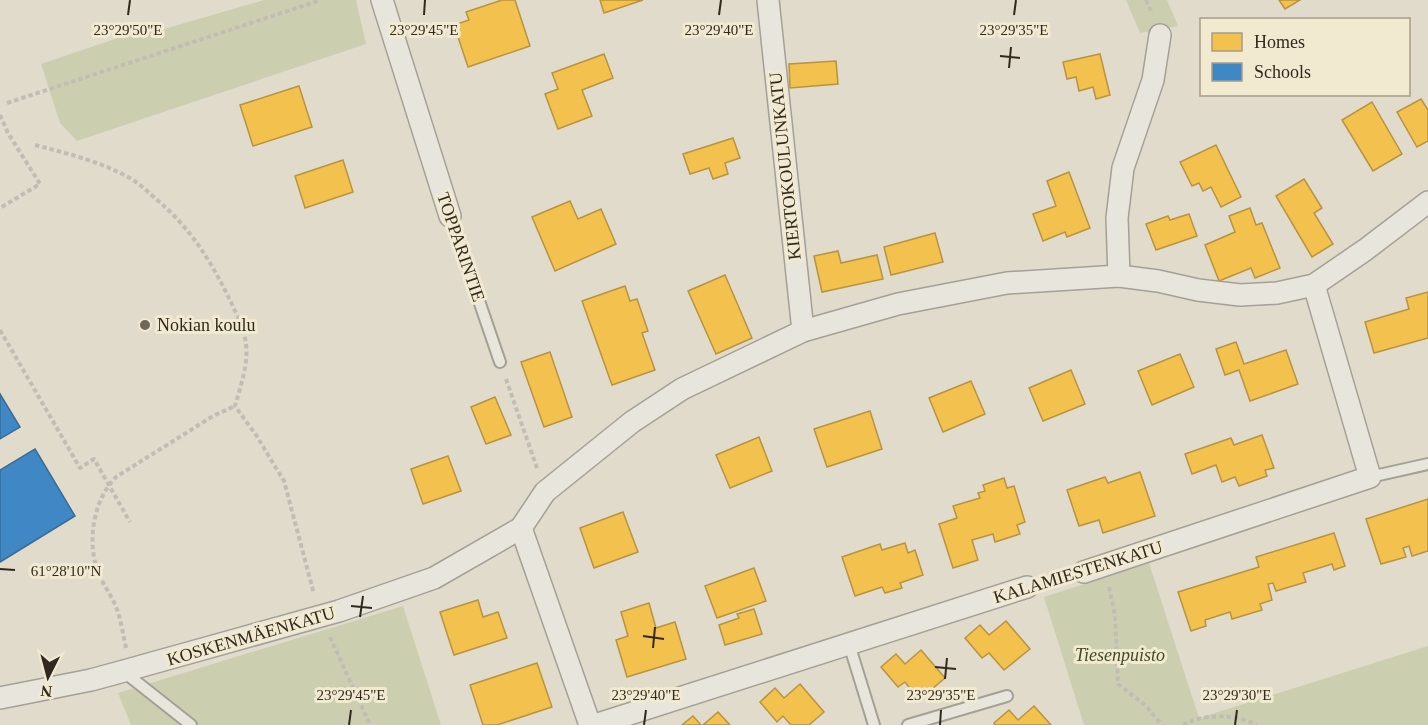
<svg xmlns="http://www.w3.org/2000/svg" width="1428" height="725" font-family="Georgia,serif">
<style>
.green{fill:#cccfaf}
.homes{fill:#f2c14e;stroke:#b89340;stroke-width:1.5}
.schools{fill:#3f88c5;stroke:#3b6c93;stroke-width:1.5}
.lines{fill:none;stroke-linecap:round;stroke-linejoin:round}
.service-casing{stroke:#a5a095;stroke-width:14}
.minor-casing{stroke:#a5a095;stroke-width:24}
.path{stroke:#c1bdb4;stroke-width:4;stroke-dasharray:4.5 3;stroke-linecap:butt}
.service{stroke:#e8e6dc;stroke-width:10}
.minor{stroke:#e8e6dc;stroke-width:21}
.ticks{fill:none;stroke:#32291e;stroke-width:2}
.poi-dot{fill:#6f675b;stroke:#f1ead1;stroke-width:2}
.labels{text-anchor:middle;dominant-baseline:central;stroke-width:6;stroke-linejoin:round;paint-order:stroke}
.street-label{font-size:18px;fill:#32291e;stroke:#f1ead1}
.poi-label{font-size:18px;fill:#32291e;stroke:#f1ead1;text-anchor:start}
.park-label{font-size:18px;font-style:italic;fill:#3f4c27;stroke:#f1ead1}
.ticks-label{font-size:15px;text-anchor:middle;fill:#32291e;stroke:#f1ead1;stroke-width:6;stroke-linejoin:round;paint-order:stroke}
</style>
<rect width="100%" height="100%" fill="#e0dbcb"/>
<g class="green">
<polygon points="264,0 356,0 366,44 77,141 60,123 41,64 150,27 154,32"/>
<polygon points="1126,0 1167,0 1178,26 1140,33"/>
<polygon points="1149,563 1199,718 1428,646 1428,725 1084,725 1044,597"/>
<polygon points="403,606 441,725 131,725 118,693"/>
</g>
<g class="homes">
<polygon points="502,0 515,0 530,46 468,67 454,25 469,20 466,12"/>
<polygon points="600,0 643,0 604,13"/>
<polygon points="1279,0 1300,0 1285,9"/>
<polygon points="604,54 613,78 582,90 592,116 558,129 545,94 558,89 552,73"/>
<polygon points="1100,54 1110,95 1096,99 1093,87 1079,91 1076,77 1067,79 1063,62"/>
<polygon points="836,61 838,84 790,88 789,64"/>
<polygon points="299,86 312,127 253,146 240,105"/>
<polygon points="1421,99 1428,110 1428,141 1417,147 1397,112"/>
<polygon points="1372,102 1402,154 1373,171 1342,120"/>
<polygon points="733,138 740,158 725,163 728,174 713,179 709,168 690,174 683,154"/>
<polygon points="1216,145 1241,197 1221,207 1211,187 1203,191 1199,183 1192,186 1180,162"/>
<polygon points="343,160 353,192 305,208 295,176"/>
<polygon points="1069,172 1090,228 1067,237 1065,232 1043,241 1033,214 1056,206 1047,181"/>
<polygon points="1304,179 1322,208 1314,213 1333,244 1312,257 1276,196"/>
<polygon points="570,201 578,219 601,209 616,244 555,271 532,217"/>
<polygon points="1250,208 1256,225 1262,223 1280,268 1255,278 1251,268 1219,281 1205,245 1235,232 1229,216"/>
<polygon points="1189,214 1197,236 1156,250 1146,224 1168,216 1170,220"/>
<polygon points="935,233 943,262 891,275 884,247"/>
<polygon points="838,251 841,263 877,255 883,279 822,292 814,256"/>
<polygon points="725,275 752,338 716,354 688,291"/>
<polygon points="625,286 630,301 637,299 648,331 642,333 655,370 612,385 582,301"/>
<polygon points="1428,292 1428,338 1374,353 1365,322 1409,309 1406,298"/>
<polygon points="1236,342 1244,364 1286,350 1298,384 1250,401 1239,370 1225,375 1216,349"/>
<polygon points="550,352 572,417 544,427 521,362"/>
<polygon points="1180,354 1194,387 1152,405 1138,371"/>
<polygon points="1071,370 1085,404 1043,421 1029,388"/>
<polygon points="971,381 985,414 943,432 929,398"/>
<polygon points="495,397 511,435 486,444 471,407"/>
<polygon points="870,411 882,449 827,467 814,429"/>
<polygon points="1262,435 1274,468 1265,470 1267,476 1239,486 1235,477 1222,482 1216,465 1192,474 1185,454 1231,438 1234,445"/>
<polygon points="759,437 772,471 730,488 716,455"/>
<polygon points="448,456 461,491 423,504 411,469"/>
<polygon points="1140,472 1155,516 1103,533 1099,520 1079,526 1067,490 1105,477 1108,483"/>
<polygon points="1004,478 1007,488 1014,486 1025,522 1017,525 1020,534 995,542 993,534 972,540 978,560 953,568 939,524 957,518 953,506 980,498 978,493 985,491 983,485"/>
<polygon points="1428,499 1428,551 1412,556 1409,546 1403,548 1406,557 1381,564 1366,519"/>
<polygon points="623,512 638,552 594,568 580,528"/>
<polygon points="1334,533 1345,566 1334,570 1332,564 1303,573 1306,582 1276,591 1273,583 1268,584 1272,600 1260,604 1262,610 1232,619 1230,612 1205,620 1206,626 1191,631 1178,592 1259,567 1256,557"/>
<polygon points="905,543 908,553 915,550 923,575 900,583 902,588 885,593 882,587 855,596 842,557 880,544 882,550"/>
<polygon points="754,568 766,601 717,618 705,586"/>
<polygon points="478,600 483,617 498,612 507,638 454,655 440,612"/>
<polygon points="649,603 656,628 675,622 686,659 627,677 616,640 628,636 621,612"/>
<polygon points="754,609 762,634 725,645 719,625 739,618 737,614"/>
<polygon points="1006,621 1030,649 1004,670 989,653 982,658 965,638 980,625 989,635"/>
<polygon points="921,650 945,678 919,700 905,682 898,687 881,667 896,654 905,664"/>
<polygon points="537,663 552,707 497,725 483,725 470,685"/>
<polygon points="800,684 824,712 809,725 791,725 783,716 777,722 760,702 775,688 784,698"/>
<polygon points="1034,706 1051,725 995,725 994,723 1009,710 1018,720"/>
<polygon points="718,712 730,725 703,725"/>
<polygon points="693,716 701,725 682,725"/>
</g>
<g class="schools">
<polygon points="0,394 20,427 0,439"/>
<polygon points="35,449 75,516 0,562 0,470"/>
</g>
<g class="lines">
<g class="service-casing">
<g id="service">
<polyline points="450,216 500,362"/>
<polyline points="1370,477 1428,464"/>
<polyline points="849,644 874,725"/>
<polyline points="124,672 191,725"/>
<polyline points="908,725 1007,696"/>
</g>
</g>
<g class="minor-casing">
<g id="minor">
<polyline points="382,0 450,216"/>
<polyline points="768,0 803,331"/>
<polyline points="1119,276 1117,218 1123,168 1153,80 1160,35"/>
<polyline points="521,528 590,725"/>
<polyline points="1084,572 1370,477 1314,285"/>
<polyline points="0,698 91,680 124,671 339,611 434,578 521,528 545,492 632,422 682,389 803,331 898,304 1007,283 1119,276 1158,281 1198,290 1240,295 1277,293 1314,285 1365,250 1428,202"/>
<polyline points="595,725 1027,587"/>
</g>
</g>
<g class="path">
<polyline points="1146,0 1152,13"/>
<polyline points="7,103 321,0"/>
<polyline points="0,115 8,133 40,184 0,208"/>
<path d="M 35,145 C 69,154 103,162 133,180 C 141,185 148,192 155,198 C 189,227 208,256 228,296 C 234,309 242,324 245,338 C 250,361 241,384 235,406 L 256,435 L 284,481 L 314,594"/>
<polyline points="0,330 80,468 94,459 130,522"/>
<polyline points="506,379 537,468"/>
<polyline points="1109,587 1115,615 1118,684 1146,706 1162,725"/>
<polyline points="330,637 370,725"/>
<path d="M 126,648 C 123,634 121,619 116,607 C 111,594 101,582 97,569 C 87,539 94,499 116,477 L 213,416 L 235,406"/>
<path d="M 1183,725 C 1205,713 1235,714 1257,725"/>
</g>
<use href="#service" class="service"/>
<use href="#minor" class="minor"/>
</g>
<path class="ticks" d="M 128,15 L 130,0M 424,15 L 425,0M 719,15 L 721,0M 1014,15 L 1016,0M 1000,56 L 1020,58M 1009,68 L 1011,47M 0,569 L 15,570M 351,606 L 372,608M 360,617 L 363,596M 643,636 L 664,639M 653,648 L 655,627M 935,667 L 956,669M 945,679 L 947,658M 349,725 L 351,710M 644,725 L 646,710M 940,725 L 941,710M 1235,725 L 1237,710"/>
<circle class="poi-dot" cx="145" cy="325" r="6"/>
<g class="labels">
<g class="street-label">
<text transform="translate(785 166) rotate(-96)">KIERTOKOULUNKATU</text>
<text transform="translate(461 247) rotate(71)">TOPPARINTIE</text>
<text transform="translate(1078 572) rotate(-17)">KALAMIESTENKATU</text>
<text transform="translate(251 636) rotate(-16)">KOSKENMÄENKATU</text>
</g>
<g class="poi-label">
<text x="157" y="325">Nokian koulu</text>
</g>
<g class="park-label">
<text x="1120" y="655">Tiesenpuisto</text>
</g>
</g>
<g class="ticks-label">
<text x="128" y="35">23°29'50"E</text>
<text x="424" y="35">23°29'45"E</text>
<text x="719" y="35">23°29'40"E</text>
<text x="1014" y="35">23°29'35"E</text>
<text x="66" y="576">61°28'10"N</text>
<text x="351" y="700">23°29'45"E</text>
<text x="646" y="700">23°29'40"E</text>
<text x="941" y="700">23°29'35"E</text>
<text x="1237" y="700">23°29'30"E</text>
</g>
<rect x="1200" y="18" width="210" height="78" fill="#f1ead1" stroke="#a59d89" stroke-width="1.5"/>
<rect x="1212" y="33" width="30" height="18" fill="#f2c14e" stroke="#a59d89" stroke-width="1.5"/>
<text x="1254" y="48" font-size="18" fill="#32291e">Homes</text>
<rect x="1212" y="63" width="30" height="18" fill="#3f88c5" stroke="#a59d89" stroke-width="1.5"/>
<text x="1254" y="78" font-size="18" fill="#32291e">Schools</text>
<g transform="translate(48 677) rotate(186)" stroke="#f1ead1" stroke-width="4.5" paint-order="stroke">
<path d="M0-4.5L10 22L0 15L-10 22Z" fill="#32291e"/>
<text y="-9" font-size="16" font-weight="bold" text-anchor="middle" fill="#32291e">N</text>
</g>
</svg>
